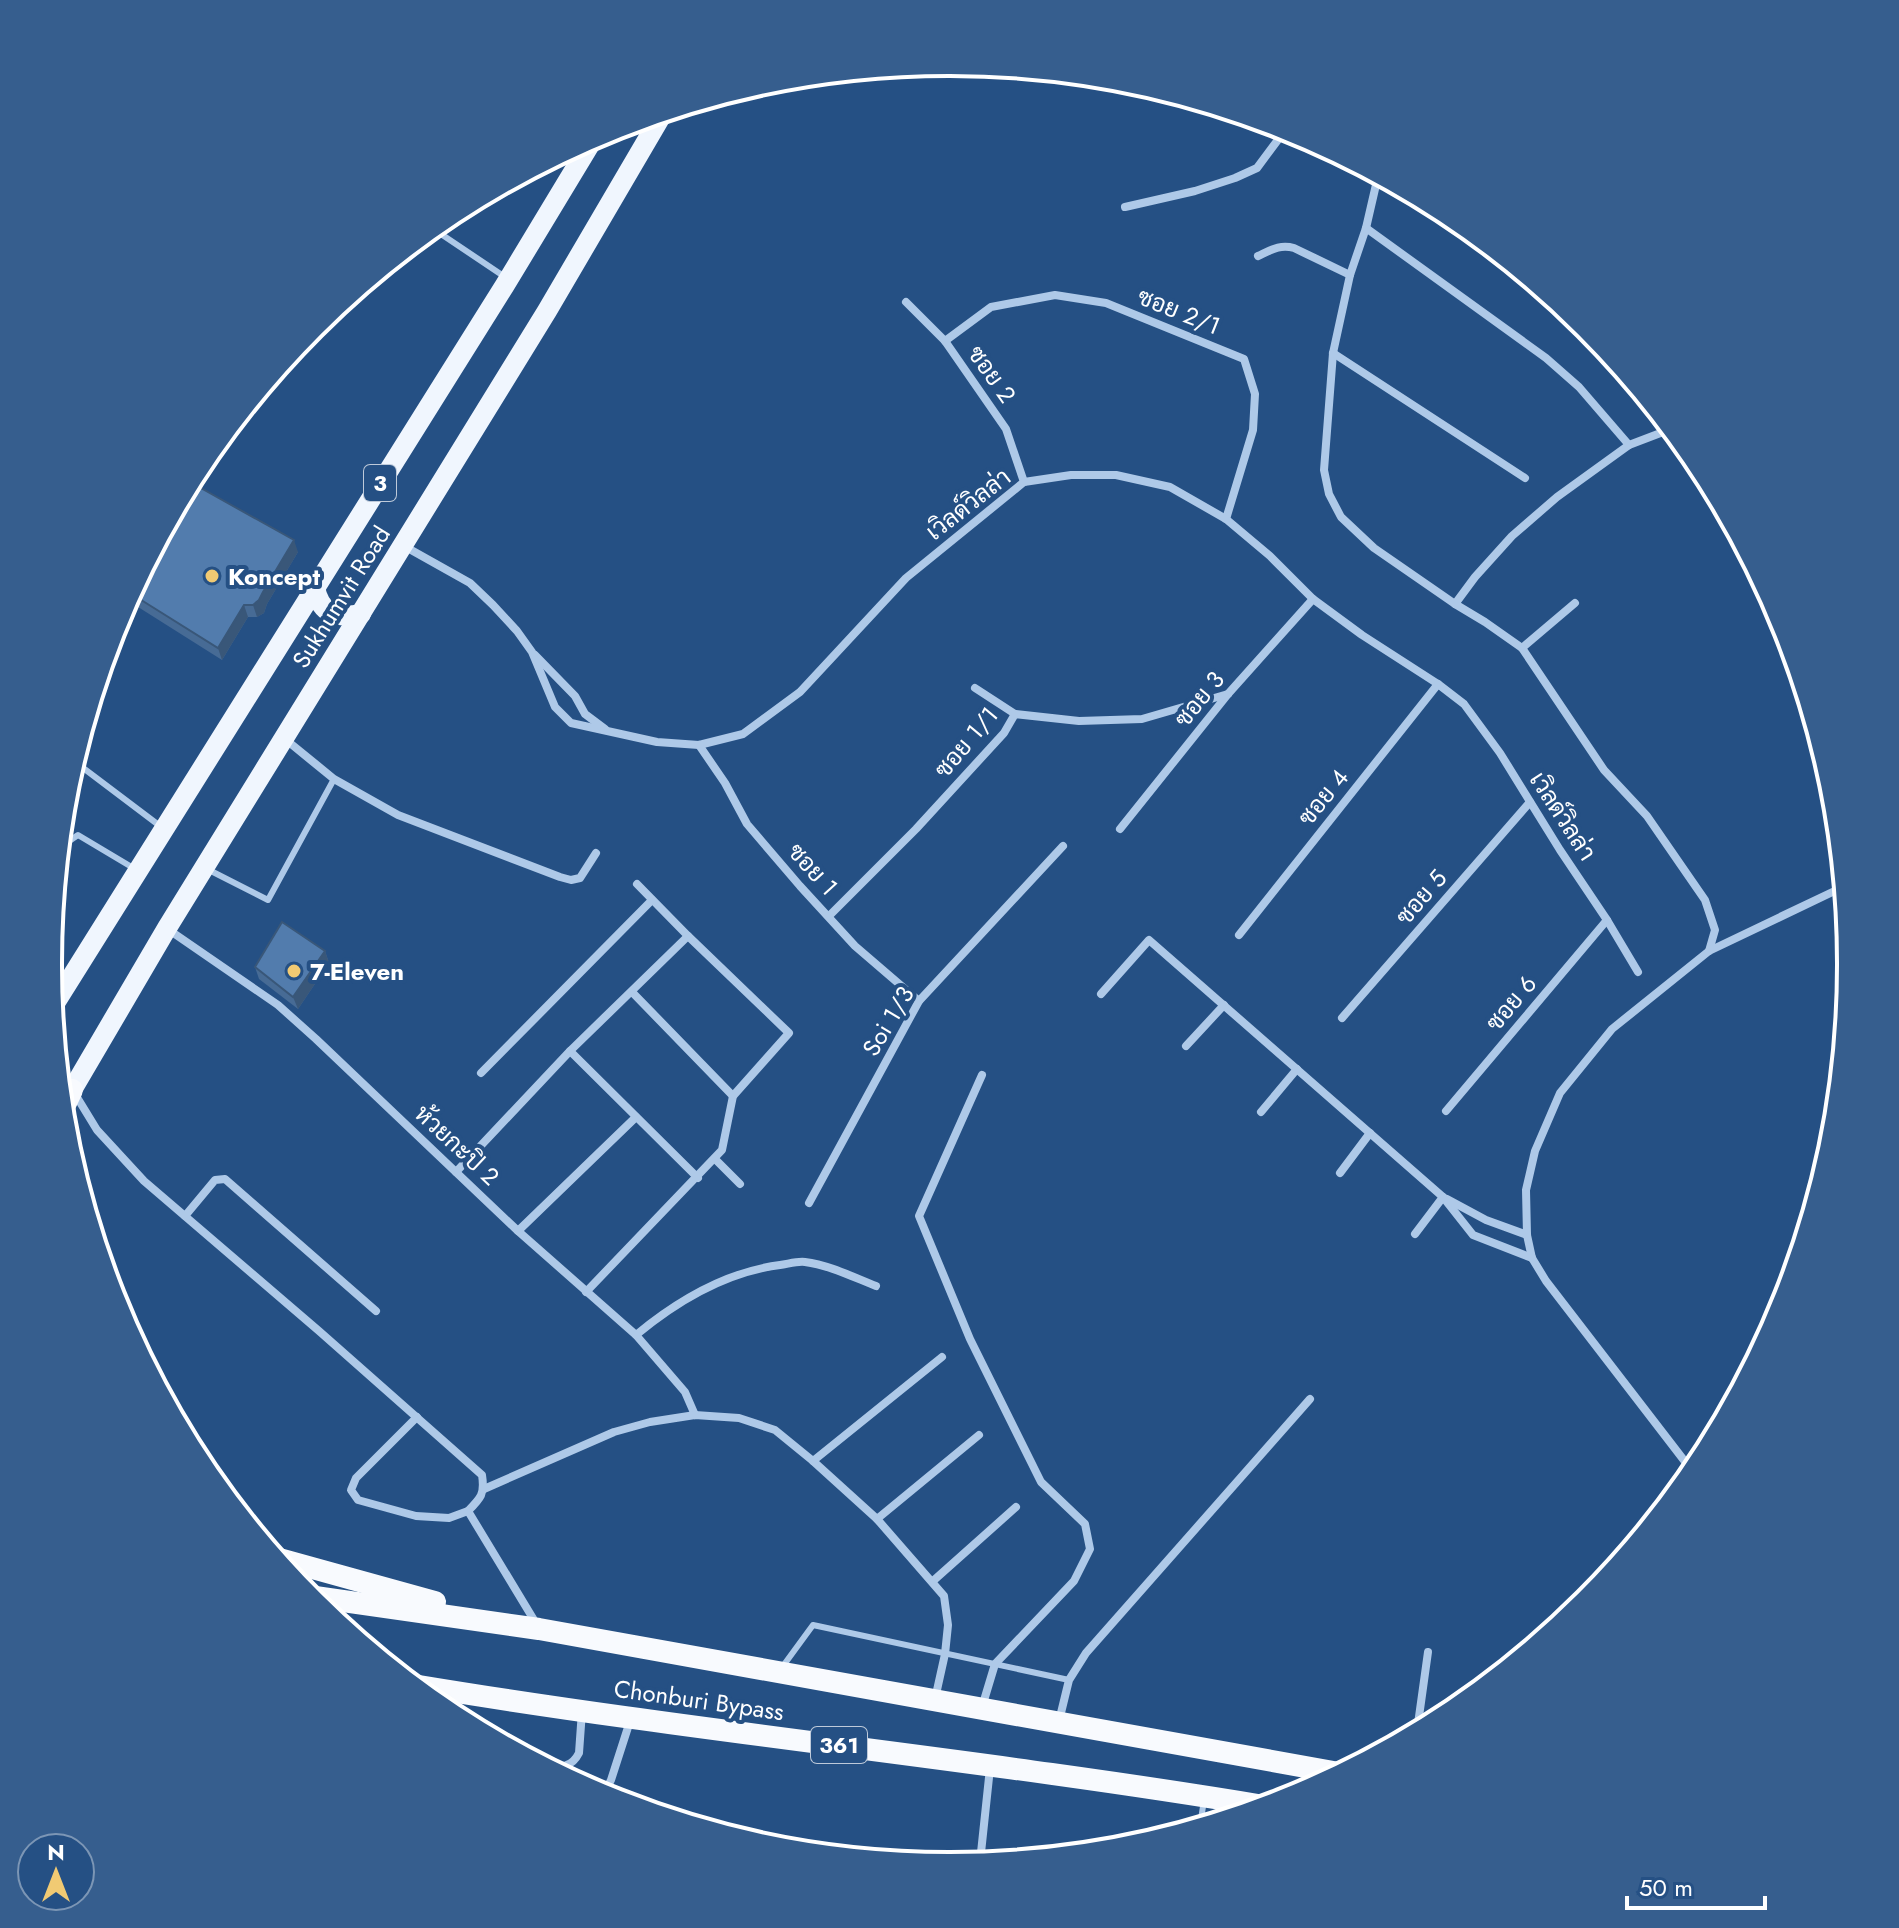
<svg xmlns="http://www.w3.org/2000/svg" width="1899" height="1928" font-family="Jost,Sarabun,sans-serif">
<style>
.lines{fill:none;stroke-linecap:round;stroke-linejoin:round}
.service{stroke:#aec9e8;stroke-width:6}
.minor{stroke:#aec9e8;stroke-width:8}
.primary{stroke:#f0f6fe;stroke-width:20}
.trunk{stroke:#f8fafe;stroke-width:22}
.wall{fill:#476b95}
.shaded-wall{fill:#395779}
.building{fill:#527cad;stroke:#395779;stroke-width:2}
.poi-dot{fill:#f1ca73;stroke:#255084;stroke-width:3}
.labels{text-anchor:middle;dominant-baseline:central;stroke-width:8;stroke-linejoin:round;paint-order:stroke}
.shield{fill:#255084;stroke:#becada;stroke-width:2}
.shield-label{font-size:22px;font-weight:bold;fill:#fff}
.street-label{font-size:24px;fill:#fff;stroke:#255084}
.poi-label{font-size:24px;font-weight:bold;fill:#fff;stroke:#255084;text-anchor:start}
.rim{fill:none;stroke:#fff;stroke-width:4}
</style>
<rect width="100%" height="100%" fill="#255084"/>
<g class="lines">
<g class="service">
<polyline points="432,228 505,277"/>
<polyline points="74,761 160,826"/>
<polyline points="59,848 78,835 135,869"/>
<polyline points="209,870 268,900 334,779"/>
<polyline points="783,1666 813,1625 1069,1680"/>
<polyline points="1200,1826 1204,1800"/>
</g>
<g class="minor">
<polyline points="1378,176 1366,228 1350,275 1333,353 1324,470 1329,494 1341,517 1374,548 1455,604 1485,622 1522,648 1604,770 1647,816 1705,900 1715,930 1709,951"/>
<polyline points="1125,207 1195,191 1235,178 1257,168 1286,129"/>
<polyline points="1438,208 1482,245 1548,295"/>
<polyline points="1366,228 1546,358 1579,387 1629,445"/>
<path d="M 1258,256 C 1271,250 1280,244 1294,248 L 1350,275"/>
<polyline points="906,302 945,341 1006,429 1024,482"/>
<polyline points="1582,323 1590,330"/>
<polyline points="945,341 991,307 1055,295 1106,303 1244,359 1255,394 1253,430 1226,519"/>
<polyline points="1333,353 1525,478"/>
<polyline points="404,546 470,583 493,605 517,631 532,652 555,707 571,723 657,742 699,745 743,734 800,692 906,578 1024,482 1071,475 1116,475 1170,487 1226,519 1270,556 1313,599 1362,635 1438,684 1464,704 1500,753 1560,850 1607,920 1638,972"/>
<polyline points="1455,604 1475,577 1512,536 1557,497 1629,445 1671,429"/>
<polyline points="1522,648 1575,603"/>
<polyline points="535,655 575,696 585,714 605,729"/>
<polyline points="975,688 1015,714"/>
<polyline points="285,739 334,779 398,815 560,877 571,880 580,878 596,853"/>
<polyline points="699,745 725,783 747,824 800,886 855,946 919,1001"/>
<polyline points="1120,829 1228,694 1313,599"/>
<polyline points="637,884 688,936"/>
<polyline points="829,916 916,829 1004,733 1015,714 1079,721 1142,719 1228,694"/>
<polyline points="169,930 278,1005 316,1039 518,1231 636,1335 685,1392 695,1415"/>
<polyline points="1239,935 1438,684"/>
<polyline points="632,992 733,1096"/>
<polyline points="1101,994 1149,940 1443,1197 1473,1235 1532,1258"/>
<polyline points="1342,1018 1530,802"/>
<polyline points="1186,1046 1224,1005"/>
<polyline points="570,1051 698,1178"/>
<polyline points="481,1073 652,900"/>
<polyline points="982,1075 919,1216 970,1339 1041,1482 1085,1524 1090,1549 1074,1581 995,1664 982,1707"/>
<path d="M 75,1094 L 97,1130 L 144,1181 L 319,1331 L 482,1475 C 485,1494 481,1498 468,1511 L 537,1625"/>
<polyline points="1446,1111 1607,920"/>
<polyline points="1261,1112 1297,1069"/>
<polyline points="715,1159 740,1184"/>
<polyline points="456,1172 570,1051 688,936 789,1033 733,1096 722,1150 586,1292"/>
<polyline points="1340,1173 1370,1133"/>
<polyline points="1447,1199 1486,1220 1527,1235"/>
<polyline points="809,1203 919,1001 1063,846"/>
<polyline points="185,1216 215,1180 225,1179 376,1311"/>
<polyline points="518,1231 636,1117"/>
<polyline points="1415,1234 1443,1197"/>
<path d="M 636,1335 C 677,1301 726,1272 780,1265 C 788,1264 797,1261 805,1262 C 829,1265 853,1277 876,1286"/>
<polyline points="417,1417 356,1478 351,1490 358,1500 416,1516 449,1518 468,1511"/>
<polyline points="813,1461 942,1357"/>
<polyline points="1693,1472 1546,1281 1532,1258 1527,1235 1526,1190 1535,1151 1560,1093 1612,1029 1709,951 1843,887"/>
<polyline points="484,1489 614,1432 650,1422 695,1415 739,1418 775,1430 813,1461 877,1519 944,1596 948,1625 945,1654 935,1699"/>
<polyline points="877,1519 979,1435"/>
<polyline points="933,1581 1016,1507"/>
<polyline points="1059,1721 1069,1680 1086,1653 1310,1399"/>
<polyline points="1417,1731 1428,1652"/>
<path d="M 544,1765 C 560,1767 571,1769 579,1753 L 582,1711"/>
<polyline points="603,1796 611,1780 631,1718"/>
<polyline points="980,1862 990,1768"/>
</g>
<g class="primary">
<path d="M 315,588 C 321,615 336,618 361,614"/>
<polyline points="52,1008 505,285 595,136"/>
<polyline points="65,1102 167,928 547,311 663,113"/>
</g>
<g class="trunk">
<polyline points="62,1111 72,1090"/>
<polyline points="276,1558 435,1602"/>
<polyline points="308,1596 539,1629 1339,1773"/>
<path d="M 413,1685 C 696,1732 981,1759 1264,1806"/>
</g>
</g>
<g class="wall">
<polygon points="190,482 298,552 267,604 264,613 257,617 248,617 222,660 127,600"/>
<polygon points="325,951 329,963 298,1009 259,979 255,967"/>
</g>
<g class="shaded-wall">
<polygon points="294,540 298,552 267,604 264,613 257,617 253,605"/>
<polygon points="244,605 248,617 222,660 218,648"/>
<polygon points="325,951 329,963 298,1009 293,997"/>
</g>
<g class="building">
<polygon points="190,482 294,540 263,592 259,600 253,605 244,605 218,648 130,593"/>
<polygon points="282,922 325,951 293,997 255,967"/>
</g>
<g class="poi-dot">
<circle cx="212" cy="576" r="8"/>
<circle cx="294" cy="971" r="8"/>
</g>
<g class="labels">
<g class="shield">
<rect x="364" y="465" width="32" height="36" rx="6"/>
<rect x="811" y="1727" width="56" height="36" rx="6"/>
</g>
<g class="shield-label">
<text x="380" y="483">3</text>
<text x="839" y="1745">361</text>
</g>
<g class="street-label">
<text transform="translate(1179 311) rotate(22)">ซอย 2/1</text>
<text transform="translate(992 374) rotate(55)">ซอย 2</text>
<text transform="translate(968 504) rotate(-38)">เวิลด์วิลล่า</text>
<text transform="translate(341 597) rotate(-58)">Sukhumvit Road</text>
<text transform="translate(1199 699) rotate(-51)">ซอย 3</text>
<text transform="translate(966 742) rotate(-50)">ซอย 1/1</text>
<text transform="translate(1323 797) rotate(-51)">ซอย 4</text>
<text transform="translate(1563 816) rotate(57)">เวิลด์วิลล่า</text>
<text transform="translate(813 869) rotate(48)">ซอย 1</text>
<text transform="translate(1421 897) rotate(-49)">ซอย 5</text>
<text transform="translate(1511 1003) rotate(-50)">ซอย 6</text>
<text transform="translate(888 1021) rotate(-59)">Soi 1/3</text>
<text transform="translate(457 1145) rotate(43)">ห้วยกะปิ 2</text>
<text transform="translate(699 1700) rotate(8)">Chonburi Bypass</text>
</g>
<g class="poi-label">
<text x="228" y="576">Koncept</text>
<text x="310" y="971">7-Eleven</text>
</g>
</g>
<path d="M0 0H1899V1928H0ZM949 76H950A887 887 0 0 1 1837 963V965A887 887 0 0 1 950 1852H949A887 887 0 0 1 62 965V963A887 887 0 0 1 949 76Z" fill="#365e8e" fill-rule="evenodd"/>
<path class="rim" d="M949 76H950A887 887 0 0 1 1837 963V965A887 887 0 0 1 950 1852H949A887 887 0 0 1 62 965V963A887 887 0 0 1 949 76Z"/>
<g transform="translate(56 1872)"><circle r="38" fill="#255084" stroke="#7c96b5" stroke-width="2"/>
<path d="M0-6L14 30L0 20L-14 30Z" fill="#f1ca73"/>
<text y="-12" font-size="22" font-weight="bold" text-anchor="middle" fill="#ffffff">N</text>
</g>
<path d="M1627 1896v12h138v-12" fill="none" stroke="#ffffff" stroke-width="4"/>
<text x="1639" y="1896" font-size="24" fill="#ffffff" stroke="#255084" stroke-width="6" paint-order="stroke">50 m</text>
</svg>
